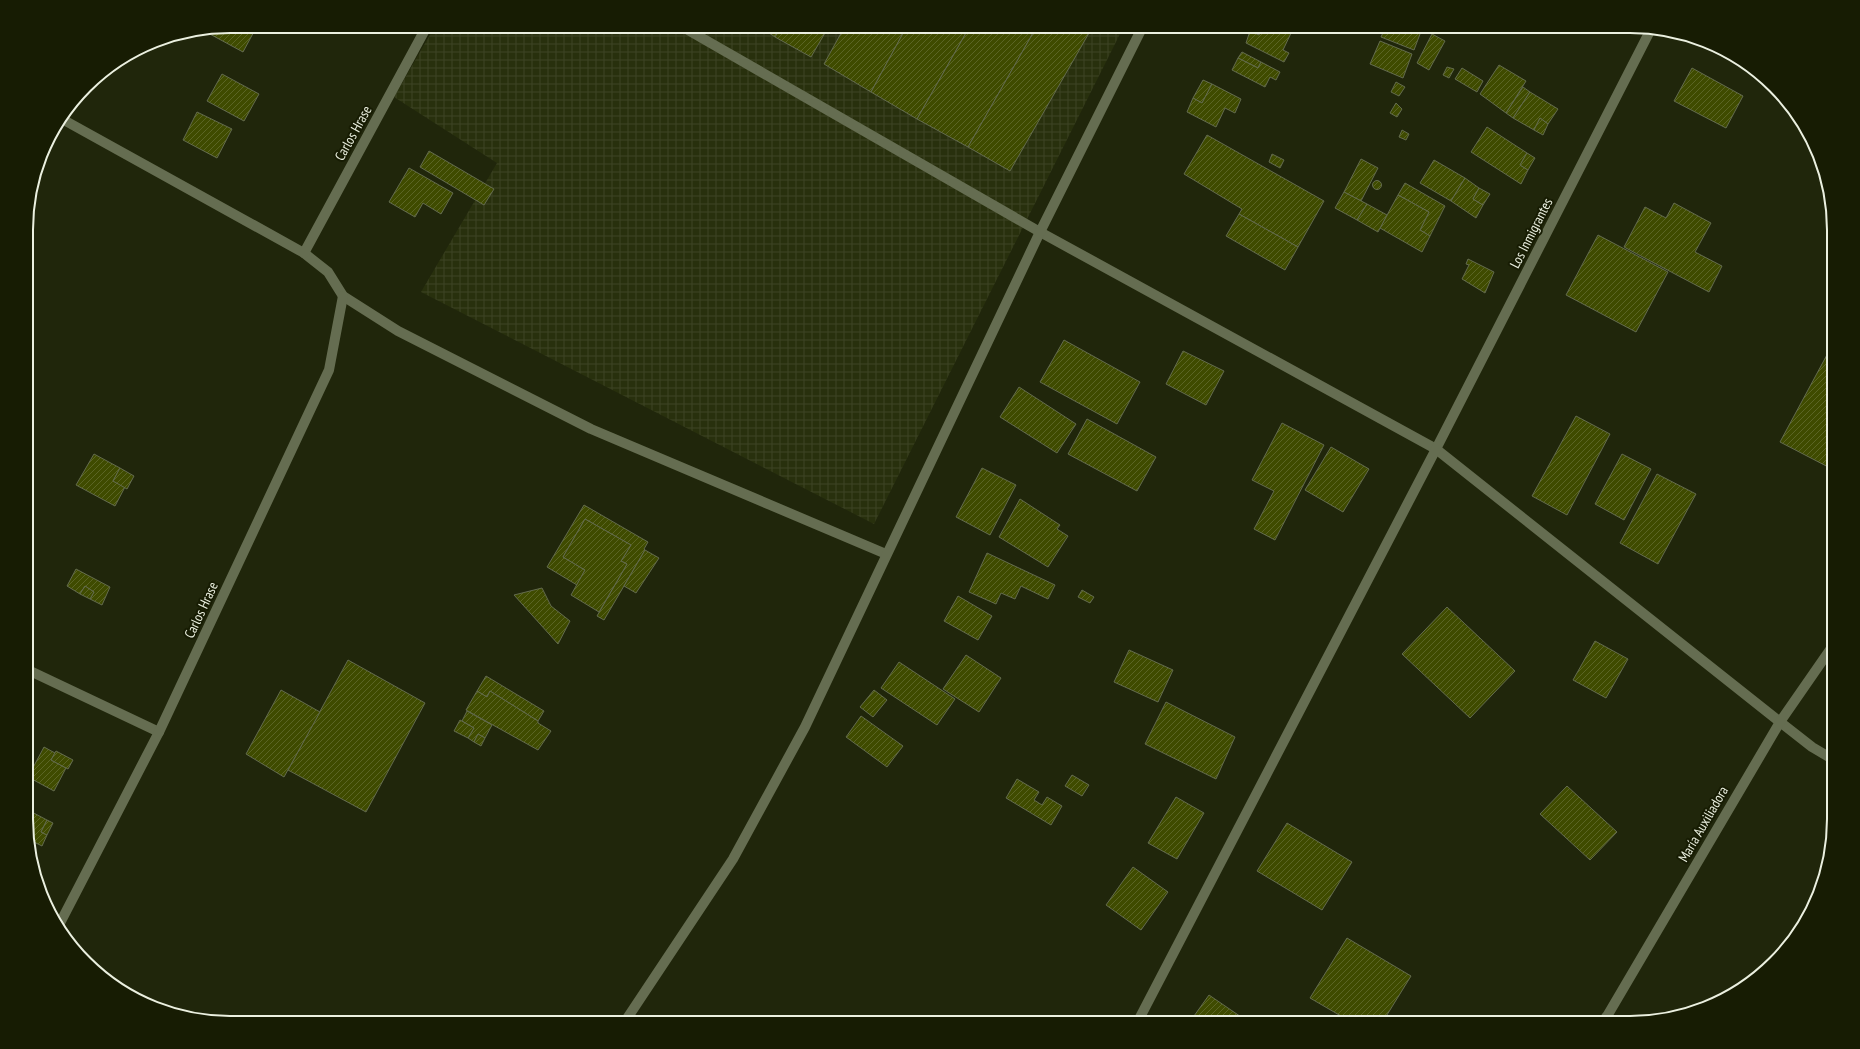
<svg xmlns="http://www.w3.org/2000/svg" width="1860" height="1049" font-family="'PT Sans Narrow',sans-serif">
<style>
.industrial{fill:url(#industrial-grid)}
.building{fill:url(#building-hatch);stroke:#636b4e}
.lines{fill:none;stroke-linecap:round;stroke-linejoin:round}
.minor{stroke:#656d51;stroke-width:10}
.labels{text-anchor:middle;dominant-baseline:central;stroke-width:4;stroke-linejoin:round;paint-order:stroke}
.street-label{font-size:14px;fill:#ebf0e0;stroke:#171c03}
.rim{fill:none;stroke:#ebf0e0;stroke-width:2}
</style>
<defs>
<pattern id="industrial-grid" width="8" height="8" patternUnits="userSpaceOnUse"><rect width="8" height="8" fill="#28300d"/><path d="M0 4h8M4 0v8" fill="none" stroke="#3d4424"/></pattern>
<pattern id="building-hatch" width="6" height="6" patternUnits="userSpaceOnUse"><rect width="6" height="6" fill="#3f4b00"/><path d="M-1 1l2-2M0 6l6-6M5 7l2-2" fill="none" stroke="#5b6525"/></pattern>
</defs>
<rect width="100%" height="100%" fill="#20260b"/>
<polygon class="industrial" points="435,26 1124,26 874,524 421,292 497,163 394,97"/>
<g class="building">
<polygon points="230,26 257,26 243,52 208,33 210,30"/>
<polygon points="759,26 782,26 775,37"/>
<polygon points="782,26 829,26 811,57 775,37"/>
<polygon points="845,26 907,26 871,92 824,64"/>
<polygon points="907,26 970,26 917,119 871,92"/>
<polygon points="970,26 1037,26 968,147 917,119"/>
<polygon points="1037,26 1093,26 1010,171 968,147"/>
<polygon points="1253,26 1263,26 1259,35 1250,31"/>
<polygon points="1263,26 1280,26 1292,31 1283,50 1289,53 1284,62 1246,43 1250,31 1259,35"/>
<polygon points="1386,26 1394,27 1423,26 1414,50 1381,37"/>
<polygon points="1432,34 1445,41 1429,70 1417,63"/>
<polygon points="1380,41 1412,54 1403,78 1370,64"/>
<polygon points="1242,52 1261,62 1258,68 1238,58"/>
<polygon points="1238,58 1258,68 1261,62 1280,72 1276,80 1270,77 1265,87 1232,70"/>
<polygon points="1499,65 1526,81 1506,113 1480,94"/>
<polygon points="1447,67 1454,69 1449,78 1443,75"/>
<polygon points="1462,68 1483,81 1477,92 1455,79"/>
<polygon points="1692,68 1743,96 1726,128 1674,101"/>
<polygon points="222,74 259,94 244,121 207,101"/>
<polygon points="1203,80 1212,84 1202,103 1193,98"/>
<polygon points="1396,82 1405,87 1399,96 1391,92"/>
<polygon points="1212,84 1241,99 1235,113 1225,108 1216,127 1187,112 1193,98 1202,103"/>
<polygon points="1523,87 1530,92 1513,118 1506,113"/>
<polygon points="1530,92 1558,109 1548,124 1540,118 1534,130 1513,118"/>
<polygon points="1396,103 1402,109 1397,117 1390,113"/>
<polygon points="197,112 232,129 217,158 183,140"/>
<polygon points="1540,118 1548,124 1543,135 1534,130"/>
<polygon points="1487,127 1527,153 1520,165 1528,170 1521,184 1471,152"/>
<polygon points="1402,130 1409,134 1406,140 1399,137"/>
<polygon points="1207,135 1324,201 1298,247 1239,214 1242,209 1184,174"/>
<polygon points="429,151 494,189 484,205 420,167"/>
<polygon points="1527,153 1535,158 1528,170 1520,165"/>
<polygon points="1272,154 1284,160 1280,168 1269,162"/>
<polygon points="1361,159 1378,168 1361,201 1344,192"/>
<polygon points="1434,160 1465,178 1451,201 1420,183"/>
<polygon points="409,168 453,193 441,214 423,203 415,217 389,202"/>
<polygon points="1465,178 1479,188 1473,199 1483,205 1476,218 1451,201"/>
<circle cx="1377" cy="185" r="4.5"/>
<polygon points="1405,183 1445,206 1430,236 1420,230 1429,212 1398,195"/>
<polygon points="1479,188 1490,194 1483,205 1473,199"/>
<polygon points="1344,192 1367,204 1357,220 1335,208"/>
<polygon points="1398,195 1429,212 1420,230 1430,236 1422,252 1380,228"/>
<polygon points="1674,203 1711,223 1695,252 1722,266 1709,292 1624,247 1645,207 1666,218"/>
<polygon points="1367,204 1387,215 1378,232 1357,220"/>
<polygon points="1239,214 1298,247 1285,270 1226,236"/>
<polygon points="1598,235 1668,272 1636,332 1566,295"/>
<polygon points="1468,259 1494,272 1485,293 1462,279 1469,265 1466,264"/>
<polygon points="1064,340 1140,382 1117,424 1040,382"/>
<polygon points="1183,351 1224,371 1206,405 1166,384"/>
<polygon points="1829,351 1834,354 1834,470 1780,442"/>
<polygon points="1019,387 1076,424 1057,453 1000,417"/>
<polygon points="1576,416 1610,434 1567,515 1532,496"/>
<polygon points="1087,419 1156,457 1137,491 1068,454"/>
<polygon points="1282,423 1324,445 1275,540 1254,529 1274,491 1252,480"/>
<polygon points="1331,447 1369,469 1343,512 1305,490"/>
<polygon points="94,454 120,468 113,481 125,487 115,506 76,485"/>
<polygon points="1622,454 1651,469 1624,520 1595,504"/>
<polygon points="120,468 134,476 127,489 113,481"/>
<polygon points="982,468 1016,485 990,535 956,517"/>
<polygon points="1657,474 1696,494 1658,564 1620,543"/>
<polygon points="1020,499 1060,525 1057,529 1068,536 1048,567 999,537"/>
<polygon points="584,505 648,542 644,549 645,550 604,620 597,616 627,564 621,561 631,545 585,519 563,557 585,570 577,585 547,567"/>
<polygon points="585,519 631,545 621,561 627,564 599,612 571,595 585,570 563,557"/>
<polygon points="645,550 659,558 636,593 624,586"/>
<polygon points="987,553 1055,585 1048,599 1021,586 1015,599 1001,593 996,604 969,592"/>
<polygon points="76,569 110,587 102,605 90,599 94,592 85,586 80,594 67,586"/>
<polygon points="85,586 94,592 90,599 80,594"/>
<polygon points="542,588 551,606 570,621 558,644 514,595"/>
<polygon points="1082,590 1094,597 1090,603 1078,597"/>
<polygon points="958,596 992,616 978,640 944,621"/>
<polygon points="1447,607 1515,671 1470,718 1402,654"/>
<polygon points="1595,641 1628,659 1606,698 1573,680"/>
<polygon points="1129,650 1173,670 1158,702 1114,682"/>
<polygon points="966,655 1001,678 979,712 943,689"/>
<polygon points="348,660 425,703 366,812 288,770"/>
<polygon points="899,662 955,699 937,725 881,688"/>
<polygon points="486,676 544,711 538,721 490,691 487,697 477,691"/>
<polygon points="281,690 320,712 284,777 246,754"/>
<polygon points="874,690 887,700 873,717 860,707"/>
<polygon points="477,691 487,697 490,691 538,721 538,723 551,731 538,750 466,710"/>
<polygon points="1166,702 1235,737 1216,779 1145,744"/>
<polygon points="467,711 492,725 485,738 478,734 474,742 468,738 474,728 462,721"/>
<polygon points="861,716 903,746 887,767 846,737"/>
<polygon points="460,720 474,728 468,738 454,731"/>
<polygon points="478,734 485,738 481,746 474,742"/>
<polygon points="44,747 55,753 51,760 66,768 54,791 28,777"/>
<polygon points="56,751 73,760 68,769 51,760"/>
<polygon points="1072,775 1089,785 1082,796 1065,786"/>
<polygon points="1017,779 1039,792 1034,800 1042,805 1047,797 1062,806 1051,825 1006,798"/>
<polygon points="1567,786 1617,832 1590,860 1540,814"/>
<polygon points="1176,797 1204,813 1177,859 1148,843"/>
<polygon points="28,810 47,820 41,832 47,835 42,846 28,839"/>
<polygon points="47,820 53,823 47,835 41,832"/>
<polygon points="1287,823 1352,862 1322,910 1257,871"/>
<polygon points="1133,867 1168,892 1141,930 1106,905"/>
<polygon points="1347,938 1411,976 1382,1023 1353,1023 1310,998"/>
<polygon points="1209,995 1250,1023 1189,1023"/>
</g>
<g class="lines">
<g class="minor">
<polyline points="681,26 1040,232 1436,449 1780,722 1812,747 1834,760"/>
<polyline points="62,119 304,253 328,272 343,296 398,331 591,429 886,554"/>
<polyline points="304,253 427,26"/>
<polyline points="28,670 159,732"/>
<polyline points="58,927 159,732 329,370 343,296"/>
<polyline points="1606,1017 1618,1023"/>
<polyline points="624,1023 733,859 805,727 1040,232 1143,26"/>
<polyline points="1137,1023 1436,449 1651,29"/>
<polyline points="1603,1023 1780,722 1834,644"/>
</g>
</g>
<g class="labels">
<g class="street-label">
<text transform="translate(353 133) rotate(-61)">Carlos Hrase</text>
<text transform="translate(1531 233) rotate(-63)">Los Inmigrantes</text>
<text transform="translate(201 610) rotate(-65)">Carlos Hrase</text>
<text transform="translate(1703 824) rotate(-60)">María Auxiliadora</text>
</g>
</g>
<path d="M0 0H1860V1049H0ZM230 33H1630A197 197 0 0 1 1827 230V819A197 197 0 0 1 1630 1016H230A197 197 0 0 1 33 819V230A197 197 0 0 1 230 33Z" fill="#171c03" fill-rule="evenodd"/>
<path class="rim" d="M230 33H1630A197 197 0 0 1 1827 230V819A197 197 0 0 1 1630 1016H230A197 197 0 0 1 33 819V230A197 197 0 0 1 230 33Z"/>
</svg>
